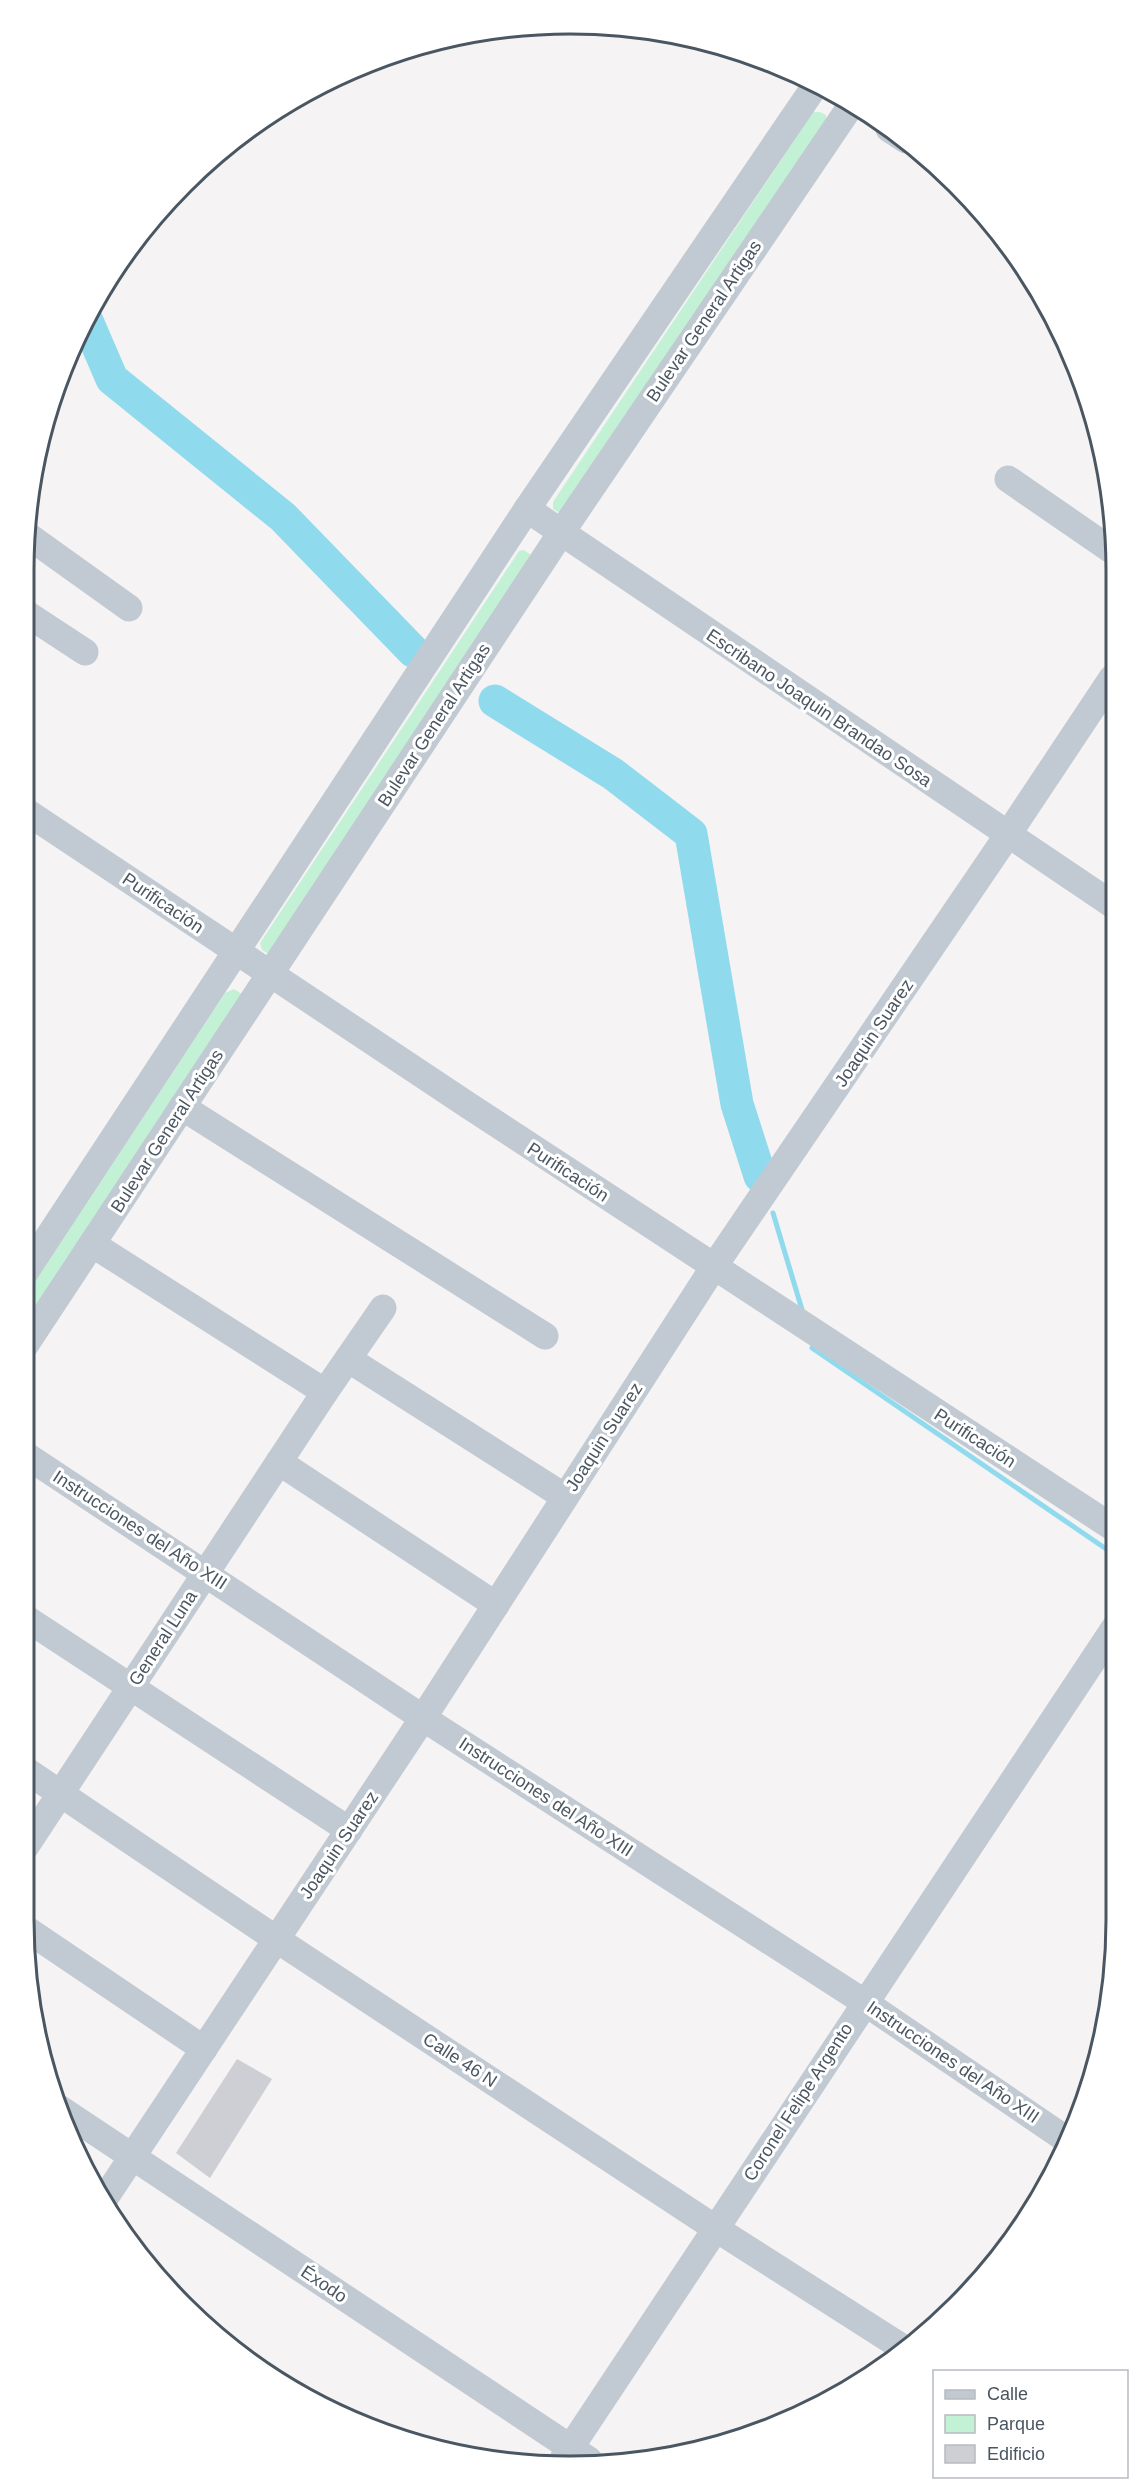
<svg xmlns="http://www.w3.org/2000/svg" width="1140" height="2490" font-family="Arial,sans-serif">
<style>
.green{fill:#c3f1d5}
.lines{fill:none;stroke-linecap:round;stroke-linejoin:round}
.stream{stroke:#90daee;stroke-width:5}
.river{stroke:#90daee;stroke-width:33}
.building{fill:#cdcfd5}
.minor{stroke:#c1cad2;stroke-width:27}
.labels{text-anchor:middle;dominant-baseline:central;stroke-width:6;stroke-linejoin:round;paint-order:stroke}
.street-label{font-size:18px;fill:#4a5661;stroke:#fff}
.rim{fill:none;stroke:#4a5661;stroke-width:3}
</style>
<rect width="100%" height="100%" fill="#f5f3f3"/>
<g class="green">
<polygon points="813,112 820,112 826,115 826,122 560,513 553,509 553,502"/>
<polygon points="524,550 531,555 269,954 262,950 260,943 519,551"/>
<polygon points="234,989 242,994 24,1331 24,1298 225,993"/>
</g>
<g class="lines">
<g class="stream">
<polyline points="773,1213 803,1313"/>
<polyline points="812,1348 1115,1555"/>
</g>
<g class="river">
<polyline points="87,321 112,379 283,517 413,651"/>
<polyline points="495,701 613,774 691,834 737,1104 760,1176"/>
</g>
</g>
<polygon class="building" points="237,2059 272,2079 210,2178 176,2153"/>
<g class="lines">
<g class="minor">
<polyline points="889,129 906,140"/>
<polyline points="1008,479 1111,550"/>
<polyline points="527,509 1113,905"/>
<polyline points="27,535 129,608"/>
<polyline points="24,612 85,652"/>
<path d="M 24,810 C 386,1052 750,1292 1115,1529"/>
<polyline points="182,1107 545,1336"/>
<polyline points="92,1244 325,1392"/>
<polyline points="24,1274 527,509 815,86"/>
<polyline points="24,1347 561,533 850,107"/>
<polyline points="348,1359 565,1497"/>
<polyline points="24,1454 423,1718 864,2002 1067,2140"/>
<polyline points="279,1462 496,1605"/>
<polyline points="24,1617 349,1830"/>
<polyline points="24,1769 276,1939 715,2228 900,2346"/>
<polyline points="24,1849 325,1392 383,1308"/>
<polyline points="26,1929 204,2049"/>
<polyline points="59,2108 589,2460"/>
<polyline points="103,2201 423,1718 713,1268 1007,836 1112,678"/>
<polyline points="563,2459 1115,1627"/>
</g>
</g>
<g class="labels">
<g class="street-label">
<text transform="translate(704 321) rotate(-56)">Bulevar General Artigas</text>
<text transform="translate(819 708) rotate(34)">Escribano Joaquin Brandao Sosa</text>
<text transform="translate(434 725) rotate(-57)">Bulevar General Artigas</text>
<text transform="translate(163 903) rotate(34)">Purificación</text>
<text transform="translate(874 1033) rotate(-56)">Joaquin Suarez</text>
<text transform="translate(167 1131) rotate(-57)">Bulevar General Artigas</text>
<text transform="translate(568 1172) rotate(33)">Purificación</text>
<text transform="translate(604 1437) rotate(-57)">Joaquin Suarez</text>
<text transform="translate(975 1438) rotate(33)">Purificación</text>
<text transform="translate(140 1530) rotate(33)">Instrucciones del Año XIII</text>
<text transform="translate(163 1638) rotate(-57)">General Luna</text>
<text transform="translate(546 1797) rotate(33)">Instrucciones del Año XIII</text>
<text transform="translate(339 1845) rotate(-56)">Joaquin Suarez</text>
<text transform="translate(460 2060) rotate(33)">Calle 46 N</text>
<text transform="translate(953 2062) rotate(34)">Instrucciones del Año XIII</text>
<text transform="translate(798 2102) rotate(-57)">Coronel Felipe Argento</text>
<text transform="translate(324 2284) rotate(34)">Éxodo</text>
</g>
</g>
<path d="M0 0H1140V2490H0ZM570 34H570A536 536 0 0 1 1106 570V1920A536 536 0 0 1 570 2456H570A536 536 0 0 1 34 1920V570A536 536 0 0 1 570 34Z" fill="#fff" fill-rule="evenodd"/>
<path class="rim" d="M570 34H570A536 536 0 0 1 1106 570V1920A536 536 0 0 1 570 2456H570A536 536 0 0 1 34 1920V570A536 536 0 0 1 570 34Z"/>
<rect x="933" y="2370" width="195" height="108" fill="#ffffff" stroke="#b7bbc0" stroke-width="1.5"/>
<rect x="945" y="2390" width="30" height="9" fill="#c1cad2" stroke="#b7bbc0" stroke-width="1.5"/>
<text x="987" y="2400" font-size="18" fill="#4a5661">Calle</text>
<rect x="945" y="2415" width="30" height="18" fill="#c3f1d5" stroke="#b7bbc0" stroke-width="1.5"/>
<text x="987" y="2430" font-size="18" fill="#4a5661">Parque</text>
<rect x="945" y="2445" width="30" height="18" fill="#cdcfd5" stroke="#b7bbc0" stroke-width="1.5"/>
<text x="987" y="2460" font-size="18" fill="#4a5661">Edificio</text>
</svg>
